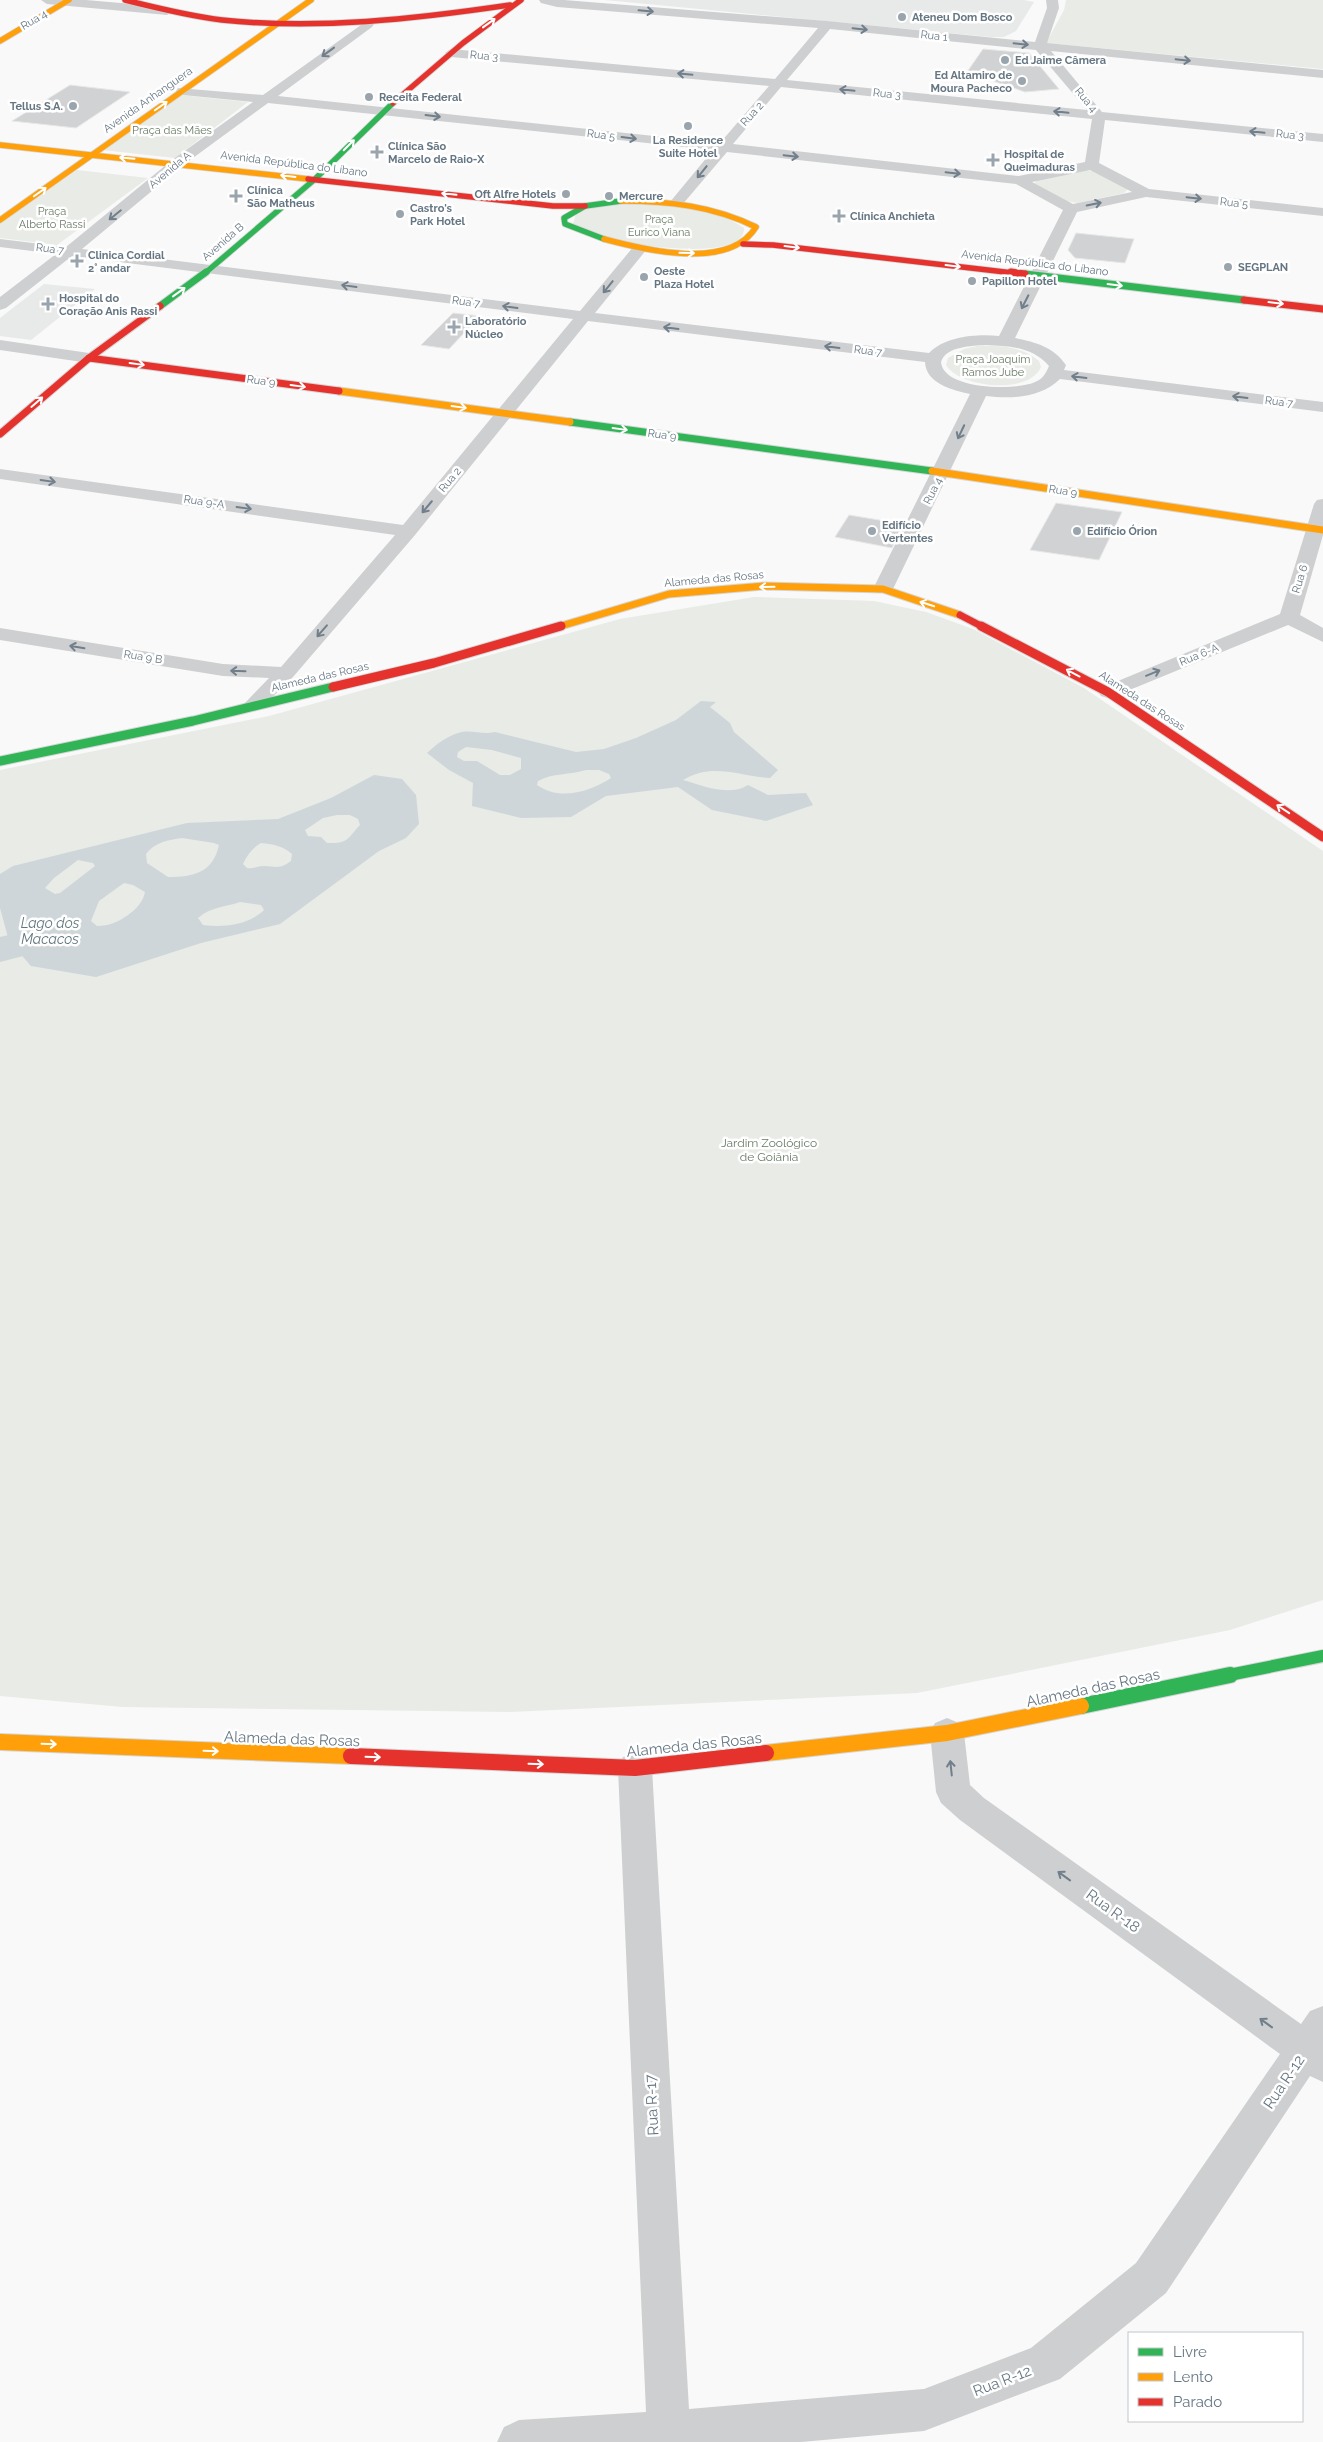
<svg xmlns="http://www.w3.org/2000/svg" width="1323" height="2442" font-family="Raleway,sans-serif">
<style>
.built{fill:#e8e9e9}
.green{fill:#e8ebe6}
.water{fill:#ced6d9;fill-rule:evenodd}
.lines{fill:none;stroke-linecap:round;stroke-linejoin:round}
.river{fill:#ced6d9;fill-rule:evenodd}
.building{fill:#d0d2d3;stroke:#e8e8e8}
.fast-far4-casing{stroke:#d5d6d7;stroke-width:7}
.fast-far3-casing{stroke:#d5d6d7;stroke-width:9}
.fast-far2-casing{stroke:#d5d6d7;stroke-width:11}
.fast-far1-casing{stroke:#d5d6d7;stroke-width:14}
.fast-casing{stroke:#d5d6d7;stroke-width:18}
.slow-far2-casing{stroke:#d5d6d7;stroke-width:7}
.slow-far1-casing{stroke:#d5d6d7;stroke-width:9}
.slow-casing{stroke:#d5d6d7;stroke-width:18}
.jam-far3-casing{stroke:#d5d6d7;stroke-width:7}
.jam-far2-casing{stroke:#d5d6d7;stroke-width:9}
.jam-far1-casing{stroke:#d5d6d7;stroke-width:11}
.jam-casing{stroke:#d5d6d7;stroke-width:18}
.street{fill:#cecfd0;fill-rule:evenodd}
.fast-far4{stroke:#30b455;stroke-width:5.5}
.fast-far3{stroke:#30b455;stroke-width:7}
.fast-far2{stroke:#30b455;stroke-width:9}
.fast-far1{stroke:#30b455;stroke-width:12}
.fast{stroke:#30b455;stroke-width:16}
.slow-far2{stroke:#ff9f0a;stroke-width:5.5}
.slow-far1{stroke:#ff9f0a;stroke-width:7}
.slow{stroke:#ff9f0a;stroke-width:16}
.jam-far3{stroke:#e5322d;stroke-width:5.5}
.jam-far2{stroke:#e5322d;stroke-width:7}
.jam-far1{stroke:#e5322d;stroke-width:9}
.jam{stroke:#e5322d;stroke-width:16}
.oneway{stroke:#707f8b}
.oneway2{stroke:#fff}
.poi-dot{fill:#99a4ac;stroke:#fff;stroke-width:2}
.labels{text-anchor:middle;dominant-baseline:central;stroke-width:5;stroke-linejoin:round;paint-order:stroke}
.far-poi-label{font-size:11px;font-weight:bold;fill:#657683;stroke:#fff;text-anchor:start}
.far-street-label{font-size:11px;fill:#657683;stroke:#fff}
.far-park-label{font-size:11px;fill:#687a64;stroke:#fff}
.park-label{font-size:12px;fill:#687a64;stroke:#fff}
.water-label{font-size:14px;font-style:italic;fill:#60757c;stroke:#fff}
.near-street-label{font-size:15px;fill:#657683;stroke:#fff}
</style>
<rect width="100%" height="100%" fill="#f9f9f9"/>
<g class="built">
<polygon points="605,0 1024,0 1034,2 1016,31 1004,37 991,37"/>
<polygon points="44,284 95,289 31,340 0,336 0,318"/>
</g>
<g class="green">
<polygon points="1066,0 1323,0 1323,69 1046,43 1064,10"/>
<polygon points="180,95 248,102 175,158 103,150"/>
<polygon points="77,170 148,178 57,245 0,238 0,223"/>
<polygon points="1085,170 1094,171 1128,189 1124,193 1078,203 1066,201 1034,184 1037,180"/>
<path d="M 611,204 C 655,204 706,202 744,228 C 745,261 645,246 624,242 C 607,238 590,230 573,224 L 576,214 L 589,207 Z"/>
<path d="M 977,346 C 999,345 1021,346 1039,361 L 1041,367 C 1029,395 960,388 946,365 L 948,358 L 964,349 Z"/>
<polygon points="754,597 874,601 926,612 973,629 1084,688 1323,851 1323,1600 1230,1630 917,1693 511,1712 123,1707 0,1696 0,770 269,716 620,619"/>
</g>
<g class="water">
<path d="M 701,701 L 716,702 L 710,707 L 730,723 L 734,732 L 778,770 L 770,778 C 739,776 712,762 683,780 C 703,786 730,797 748,785 L 768,795 L 806,793 L 813,805 L 766,821 L 712,810 L 678,787 L 606,796 L 571,817 L 521,818 L 472,806 L 473,783 L 449,770 L 427,753 C 435,745 450,734 462,732 C 473,730 483,735 495,732 L 576,752 L 604,749 L 636,738 L 676,720 ZM 466,747 L 492,750 L 521,758 L 521,769 L 510,775 L 500,775 L 477,761 L 464,761 L 457,757 L 458,752 ZM 586,770 L 599,770 L 609,774 L 611,778 C 590,792 559,801 537,785 L 538,781 C 552,773 570,775 586,770 Z"/>
<path d="M 374,775 L 402,779 L 416,795 L 419,824 L 406,838 L 379,851 L 280,924 L 201,943 L 96,977 L 31,966 L 9,941 L 0,908 L 0,874 L 13,866 L 187,823 L 278,819 L 331,798 ZM 337,815 L 350,815 L 358,819 L 360,825 C 347,839 348,844 327,843 L 321,837 L 308,836 L 305,830 L 323,818 ZM 182,838 L 214,843 L 219,845 C 213,873 193,877 168,877 L 147,863 L 146,854 C 155,842 168,840 182,838 ZM 261,843 C 273,844 283,846 292,854 L 291,861 C 279,870 276,866 264,866 C 258,866 253,869 247,868 L 243,864 C 247,855 253,847 261,843 ZM 78,860 L 93,863 L 95,866 L 60,893 L 55,894 L 45,888 L 54,878 ZM 124,883 L 133,885 L 145,892 C 142,910 115,927 97,926 L 91,921 L 99,901 ZM 240,902 L 261,905 L 264,910 C 249,925 223,928 203,925 L 198,918 C 210,907 226,907 240,902 Z"/>
</g>
<g class="lines">
<polygon class="river" points="13,934 27,937 33,946 27,955 0,962 0,937"/>
</g>
<g class="building">
<polygon points="983,49 1029,53 1059,89 1025,92 967,72"/>
<polygon points="70,85 130,92 76,128 12,121"/>
<polygon points="1076,233 1134,239 1125,263 1075,258 1068,250"/>
<polygon points="453,313 480,316 449,349 421,345"/>
<polygon points="1056,503 1122,512 1099,560 1030,550"/>
<polygon points="849,515 903,524 892,548 835,537"/>
</g>
<g class="lines">
<g class="fast-far4-casing">
<g id="fast-far4">
<polyline points="604,239 565,224 564,218 585,206 621,201"/>
<polyline points="204,274 315,179 393,103"/>
</g>
</g>
<g class="fast-far3-casing">
<g id="fast-far3">
<polyline points="1025,274 1244,300"/>
<polyline points="160,306 206,272"/>
<polyline points="570,422 932,471"/>
</g>
</g>
<g class="fast-far2-casing">
<polyline id="fast-far2" points="0,761 193,721 333,687"/>
</g>
<g class="fast-far1-casing">
<polyline id="fast-far1" points="1224,1676 1323,1656"/>
</g>
<g class="fast-casing">
<polyline id="fast" points="1081,1706 1230,1675"/>
</g>
<g class="slow-far2-casing">
<g id="slow-far2">
<polyline points="0,41 69,0"/>
<polyline points="0,145 308,179"/>
<polyline points="0,220 311,0"/>
<path d="M 604,239 C 645,250 729,271 756,227 C 713,206 669,201 621,201"/>
</g>
</g>
<g class="slow-far1-casing">
<g id="slow-far1">
<polyline points="339,391 570,422"/>
<polyline points="932,471 1323,530"/>
<polyline points="561,626 669,594 765,586 883,589 960,615"/>
</g>
</g>
<g class="slow-casing">
<g id="slow">
<polyline points="0,1742 351,1756"/>
<polyline points="766,1753 947,1733 1081,1706"/>
</g>
</g>
<g class="jam-far3-casing">
<g id="jam-far3">
<path d="M 125,0 C 157,8 189,16 222,20 C 318,30 415,19 510,5"/>
<polyline points="393,103 463,43 521,0"/>
<polyline points="308,179 553,206 585,206"/>
<polyline points="743,244 773,245 1022,274"/>
</g>
</g>
<g class="jam-far2-casing">
<g id="jam-far2">
<polyline points="1011,272 1025,274"/>
<polyline points="1244,300 1323,309"/>
<polyline points="89,358 339,391"/>
<polyline points="0,434 89,358 160,306"/>
<polyline points="960,615 983,627"/>
<polyline points="557,627 561,626"/>
</g>
</g>
<g class="jam-far1-casing">
<g id="jam-far1">
<polyline points="981,626 1108,692 1323,837"/>
<polyline points="333,687 434,663 561,626"/>
</g>
</g>
<g class="jam-casing">
<polyline id="jam" points="351,1756 635,1768 766,1753"/>
</g>
<g class="street">
<polygon points="41,0 86,0 167,7 173,11 167,15 47,4"/>
<path d="M 539,0 L 564,0 L 827,21 L 1035,42 L 1047,8 L 1046,0 L 1058,0 L 1059,8 L 1047,43 L 1323,70 L 1323,78 L 1051,51 L 1102,112 L 1323,134 L 1323,142 L 1105,120 L 1099,163 L 1149,189 L 1323,208 L 1323,216 L 1146,197 L 1077,212 L 1015,338 C 1035,342 1054,347 1066,365 L 1064,370 L 1323,402 L 1323,412 L 1060,379 C 1041,398 1011,399 986,396 L 893,589 L 890,593 L 876,593 L 873,589 L 970,394 C 953,390 926,384 925,362 L 588,321 L 415,535 L 293,677 L 260,709 L 253,711 L 246,709 L 243,705 L 269,678 L 223,676 L 0,640 L 0,628 L 223,664 L 281,667 L 395,535 L 0,479 L 0,469 L 403,525 L 573,319 L 72,256 L 6,308 L 0,310 L 0,297 L 56,254 L 0,247 L 0,239 L 66,247 L 172,160 L 253,102 L 183,95 L 178,94 L 176,91 L 178,88 L 263,95 L 368,20 L 374,24 L 372,27 L 278,96 L 720,143 L 769,86 L 451,57 L 445,53 L 451,49 L 775,79 L 818,28 L 557,7 L 541,3 ZM 830,29 L 1036,50 L 1087,110 L 787,80 ZM 781,87 L 1092,119 L 1085,162 L 1019,176 L 733,144 ZM 268,103 L 713,150 L 670,202 L 677,206 L 682,205 L 727,152 L 1016,184 L 1063,210 L 999,336 C 977,334 946,336 929,353 L 595,313 L 647,249 L 639,244 L 634,246 L 580,311 L 82,249 L 182,166 ZM 1090,170 L 1132,192 L 1073,204 L 1032,182 ZM 986,345 C 1009,346 1033,347 1049,366 C 1046,373 1043,379 1035,382 C 1016,391 943,390 941,362 C 946,346 972,346 986,345 Z"/>
<polygon points="0,340 89,353 95,355 97,358 95,361 89,363 0,350"/>
<polygon points="1323,499 1323,535 1300,615 1323,628 1323,642 1288,625 1115,696 1108,698 1101,696 1098,692 1101,688 1280,614 1314,504 1317,500"/>
<polygon points="947,1718 959,1723 964,1733 970,1785 984,1798 1301,2024 1310,2011 1323,2006 1323,2082 1310,2076 1166,2293 1060,2379 924,2431 801,2442 497,2442 504,2427 519,2420 646,2412 618,1768 623,1757 635,1753 647,1757 652,1768 689,2409 924,2389 1031,2348 1136,2263 1280,2054 960,1820 941,1803 936,1792 930,1733 935,1723"/>
</g>
<use href="#fast-far4" class="fast-far4"/>
<use href="#fast-far3" class="fast-far3"/>
<use href="#fast-far2" class="fast-far2"/>
<use href="#fast-far1" class="fast-far1"/>
<use href="#fast" class="fast"/>
<use href="#slow-far2" class="slow-far2"/>
<use href="#slow-far1" class="slow-far1"/>
<use href="#slow" class="slow"/>
<use href="#jam-far3" class="jam-far3"/>
<use href="#jam-far2" class="jam-far2"/>
<use href="#jam-far1" class="jam-far1"/>
<use href="#jam" class="jam"/>
</g>
<defs><path id="oneway-shaft" d="M-6 0H5M1.5-3L5.5 0L1.5 3" fill="none" stroke-width="1.6" stroke-linecap="round" stroke-linejoin="round" transform="scale(1.25)"/></defs>
<g class="oneway">
<use href="#oneway-shaft" transform="translate(646 11) rotate(5)"/>
<use href="#oneway-shaft" transform="translate(860 29) rotate(6)"/>
<use href="#oneway-shaft" transform="translate(1021 44) rotate(6)"/>
<use href="#oneway-shaft" transform="translate(328 52) rotate(144)"/>
<use href="#oneway-shaft" transform="translate(1183 60) rotate(6)"/>
<use href="#oneway-shaft" transform="translate(685 74) rotate(-175)"/>
<use href="#oneway-shaft" transform="translate(847 90) rotate(-174)"/>
<use href="#oneway-shaft" transform="translate(1061 112) rotate(-174)"/>
<use href="#oneway-shaft" transform="translate(433 116) rotate(7)"/>
<use href="#oneway-shaft" transform="translate(1257 132) rotate(-174)"/>
<use href="#oneway-shaft" transform="translate(629 138) rotate(7)"/>
<use href="#oneway-shaft" transform="translate(791 156) rotate(6)"/>
<use href="#oneway-shaft" transform="translate(702 172) rotate(129)"/>
<use href="#oneway-shaft" transform="translate(953 173) rotate(6)"/>
<use href="#oneway-shaft" transform="translate(1194 198) rotate(6)"/>
<use href="#oneway-shaft" transform="translate(1094 204) rotate(-12)"/>
<use href="#oneway-shaft" transform="translate(115 215) rotate(141)"/>
<use href="#oneway-shaft" transform="translate(349 286) rotate(-172)"/>
<use href="#oneway-shaft" transform="translate(608 287) rotate(129)"/>
<use href="#oneway-shaft" transform="translate(1025 302) rotate(117)"/>
<use href="#oneway-shaft" transform="translate(510 307) rotate(-172)"/>
<use href="#oneway-shaft" transform="translate(671 328) rotate(-173)"/>
<use href="#oneway-shaft" transform="translate(832 347) rotate(-173)"/>
<use href="#oneway-shaft" transform="translate(1079 377) rotate(-173)"/>
<use href="#oneway-shaft" transform="translate(1240 397) rotate(-173)"/>
<use href="#oneway-shaft" transform="translate(961 432) rotate(115)"/>
<use href="#oneway-shaft" transform="translate(48 481) rotate(8)"/>
<use href="#oneway-shaft" transform="translate(427 507) rotate(130)"/>
<use href="#oneway-shaft" transform="translate(244 508) rotate(8)"/>
<use href="#oneway-shaft" transform="translate(322 631) rotate(131)"/>
<use href="#oneway-shaft" transform="translate(77 647) rotate(-171)"/>
<use href="#oneway-shaft" transform="translate(238 671) rotate(-178)"/>
<use href="#oneway-shaft" transform="translate(1153 673) rotate(-22)"/>
<use href="#oneway-shaft" transform="translate(951 1768) rotate(-96)"/>
<use href="#oneway-shaft" transform="translate(1064 1876) rotate(-144)"/>
<use href="#oneway-shaft" transform="translate(1266 2023) rotate(-144)"/>
</g>
<g class="oneway2">
<use href="#oneway-shaft" transform="translate(489 23) rotate(-36)"/>
<use href="#oneway-shaft" transform="translate(161 106) rotate(-35)"/>
<use href="#oneway-shaft" transform="translate(349 145) rotate(-45)"/>
<use href="#oneway-shaft" transform="translate(127 158) rotate(-175)"/>
<use href="#oneway-shaft" transform="translate(288 176) rotate(-173)"/>
<use href="#oneway-shaft" transform="translate(40 192) rotate(-35)"/>
<use href="#oneway-shaft" transform="translate(449 194) rotate(-174)"/>
<use href="#oneway-shaft" transform="translate(792 247) rotate(7)"/>
<use href="#oneway-shaft" transform="translate(687 253) rotate(1)"/>
<use href="#oneway-shaft" transform="translate(953 266) rotate(7)"/>
<use href="#oneway-shaft" transform="translate(1115 285) rotate(7)"/>
<use href="#oneway-shaft" transform="translate(179 292) rotate(-36)"/>
<use href="#oneway-shaft" transform="translate(1276 303) rotate(7)"/>
<use href="#oneway-shaft" transform="translate(137 364) rotate(8)"/>
<use href="#oneway-shaft" transform="translate(298 386) rotate(8)"/>
<use href="#oneway-shaft" transform="translate(37 402) rotate(-41)"/>
<use href="#oneway-shaft" transform="translate(459 407) rotate(8)"/>
<use href="#oneway-shaft" transform="translate(620 429) rotate(8)"/>
<use href="#oneway-shaft" transform="translate(767 587) rotate(179)"/>
<use href="#oneway-shaft" transform="translate(927 604) rotate(-162)"/>
<use href="#oneway-shaft" transform="translate(1073 673) rotate(-152)"/>
<use href="#oneway-shaft" transform="translate(1283 809) rotate(-146)"/>
<use href="#oneway-shaft" transform="translate(49 1744) rotate(2)"/>
<use href="#oneway-shaft" transform="translate(211 1751) rotate(2)"/>
<use href="#oneway-shaft" transform="translate(373 1757) rotate(2)"/>
<use href="#oneway-shaft" transform="translate(536 1764) rotate(2)"/>
</g>
<g class="poi-dot">
<circle cx="902" cy="17" r="5"/>
<circle cx="1005" cy="60" r="5"/>
<circle cx="1022" cy="81" r="5"/>
<circle cx="369" cy="97" r="5"/>
<circle cx="73" cy="106" r="5"/>
<circle cx="688" cy="126" r="5"/>
<path d="M374.5 144.5h5v5h5v5h-5v5h-5v-5h-5v-5h5z"/>
<path d="M990.5 152.5h5v5h5v5h-5v5h-5v-5h-5v-5h5z"/>
<circle cx="566" cy="194" r="5"/>
<path d="M233.5 188.5h5v5h5v5h-5v5h-5v-5h-5v-5h5z"/>
<circle cx="609" cy="196" r="5"/>
<circle cx="400" cy="214" r="5"/>
<path d="M836.5 208.5h5v5h5v5h-5v5h-5v-5h-5v-5h5z"/>
<path d="M74.5 253.5h5v5h5v5h-5v5h-5v-5h-5v-5h5z"/>
<circle cx="1228" cy="267" r="5"/>
<circle cx="644" cy="277" r="5"/>
<circle cx="972" cy="281" r="5"/>
<path d="M45.5 296.5h5v5h5v5h-5v5h-5v-5h-5v-5h5z"/>
<path d="M451.5 319.5h5v5h5v5h-5v5h-5v-5h-5v-5h5z"/>
<circle cx="872" cy="531" r="5"/>
<circle cx="1077" cy="531" r="5"/>
</g>
<g class="labels">
<g class="far-poi-label">
<text x="912" y="17">Ateneu Dom Bosco</text>
<text x="1015" y="60">Ed Jaime Câmera</text>
<text x="1012" y="75" text-anchor="end">Ed Altamiro de<tspan x="1012" dy="13">Moura Pacheco</tspan></text>
<text x="379" y="97">Receita Federal</text>
<text x="63" y="106" text-anchor="end">Tellus S.A.</text>
<text x="688" y="140" text-anchor="middle">La Residence<tspan x="688" dy="13">Suite Hotel</tspan></text>
<text x="388" y="146">Clínica São<tspan x="388" dy="13">Marcelo de Raio-X</tspan></text>
<text x="1004" y="154">Hospital de<tspan x="1004" dy="13">Queimaduras</tspan></text>
<text x="247" y="190">Clínica<tspan x="247" dy="13">São Matheus</tspan></text>
<text x="556" y="194" text-anchor="end">Oft Alfre Hotels</text>
<text x="619" y="196">Mercure</text>
<text x="410" y="208">Castro's<tspan x="410" dy="13">Park Hotel</tspan></text>
<text x="850" y="216">Clínica Anchieta</text>
<text x="88" y="255">Clinica Cordial<tspan x="88" dy="13">2° andar</tspan></text>
<text x="1238" y="267">SEGPLAN</text>
<text x="654" y="271">Oeste<tspan x="654" dy="13">Plaza Hotel</tspan></text>
<text x="982" y="281">Papillon Hotel</text>
<text x="59" y="298">Hospital do<tspan x="59" dy="13">Coração Anis Rassi</tspan></text>
<text x="465" y="321">Laboratório<tspan x="465" dy="13">Núcleo</tspan></text>
<text x="882" y="525">Edifício<tspan x="882" dy="13">Vertentes</tspan></text>
<text x="1087" y="531">Edifício Órion</text>
</g>
<g class="far-street-label">
<text transform="translate(34 20) rotate(-30)">Rua 4</text>
<text transform="translate(934 36) rotate(6)">Rua 1</text>
<text transform="translate(484 56) rotate(5)">Rua 3</text>
<text transform="translate(887 94) rotate(6)">Rua 3</text>
<text transform="translate(148 100) rotate(-35)">Avenida Anhanguera</text>
<text transform="translate(1086 100) rotate(50)">Rua 4</text>
<text transform="translate(752 114) rotate(-48)">Rua 2</text>
<text transform="translate(601 135) rotate(7)">Rua 5</text>
<text transform="translate(1290 135) rotate(6)">Rua 3</text>
<text transform="translate(294 164) rotate(7)">Avenida República do Líbano</text>
<text transform="translate(170 170) rotate(-40)">Avenida A</text>
<text transform="translate(1234 203) rotate(6)">Rua 5</text>
<text transform="translate(223 242) rotate(-41)">Avenida B</text>
<text transform="translate(50 249) rotate(7)">Rua 7</text>
<text transform="translate(1035 263) rotate(7)">Avenida República do Líbano</text>
<text transform="translate(466 302) rotate(8)">Rua 7</text>
<text transform="translate(868 351) rotate(7)">Rua 7</text>
<text transform="translate(261 381) rotate(8)">Rua 9</text>
<text transform="translate(1279 402) rotate(7)">Rua 7</text>
<text transform="translate(662 435) rotate(8)">Rua 9</text>
<text transform="translate(450 480) rotate(-50)">Rua 2</text>
<text transform="translate(933 491) rotate(-63)">Rua 4</text>
<text transform="translate(1063 491) rotate(9)">Rua 9</text>
<text transform="translate(204 502) rotate(8)">Rua 9-A</text>
<text transform="translate(714 579) rotate(-5)">Alameda das Rosas</text>
<text transform="translate(1300 579) rotate(-73)">Rua 6</text>
<text transform="translate(1199 655) rotate(-22)">Rua 6-A</text>
<text transform="translate(143 657) rotate(9)">Rua 9 B</text>
<text transform="translate(320 677) rotate(-13)">Alameda das Rosas</text>
<text transform="translate(1142 701) rotate(33)">Alameda das Rosas</text>
</g>
<g class="far-park-label">
<text x="172" y="130">Praça das Mães</text>
<text x="52" y="211">Praça<tspan x="52" dy="13">Alberto Rassi</tspan></text>
<text x="659" y="219">Praça<tspan x="659" dy="13">Eurico Viana</tspan></text>
<text x="993" y="359">Praça Joaquim<tspan x="993" dy="13">Ramos Jube</tspan></text>
</g>
<g class="park-label">
<text x="769" y="1143">Jardim Zoológico<tspan x="769" dy="14">de Goiânia</tspan></text>
</g>
<g class="water-label">
<text x="50" y="923">Lago dos<tspan x="50" dy="16">Macacos</tspan></text>
</g>
<g class="near-street-label">
<text transform="translate(1093 1688) rotate(-12)">Alameda das Rosas</text>
<text transform="translate(292 1739) rotate(2)">Alameda das Rosas</text>
<text transform="translate(694 1745) rotate(-6)">Alameda das Rosas</text>
<text transform="translate(1113 1911) rotate(36)">Rua R-18</text>
<text transform="translate(1284 2082) rotate(-56)">Rua R-12</text>
<text transform="translate(652 2105) rotate(-93)">Rua R-17</text>
<text transform="translate(1002 2381) rotate(-21)">Rua R-12</text>
</g>
</g>
<rect x="1128" y="2332" width="175" height="90" fill="#ffffff" stroke="#c1c8cd"/>
<rect x="1138" y="2348" width="25" height="8" fill="#30b455" stroke="#c1c8cd"/>
<text x="1173" y="2357" font-size="15" fill="#657683">Livre</text>
<rect x="1138" y="2373" width="25" height="8" fill="#ff9f0a" stroke="#c1c8cd"/>
<text x="1173" y="2382" font-size="15" fill="#657683">Lento</text>
<rect x="1138" y="2398" width="25" height="8" fill="#e5322d" stroke="#c1c8cd"/>
<text x="1173" y="2407" font-size="15" fill="#657683">Parado</text>
</svg>
